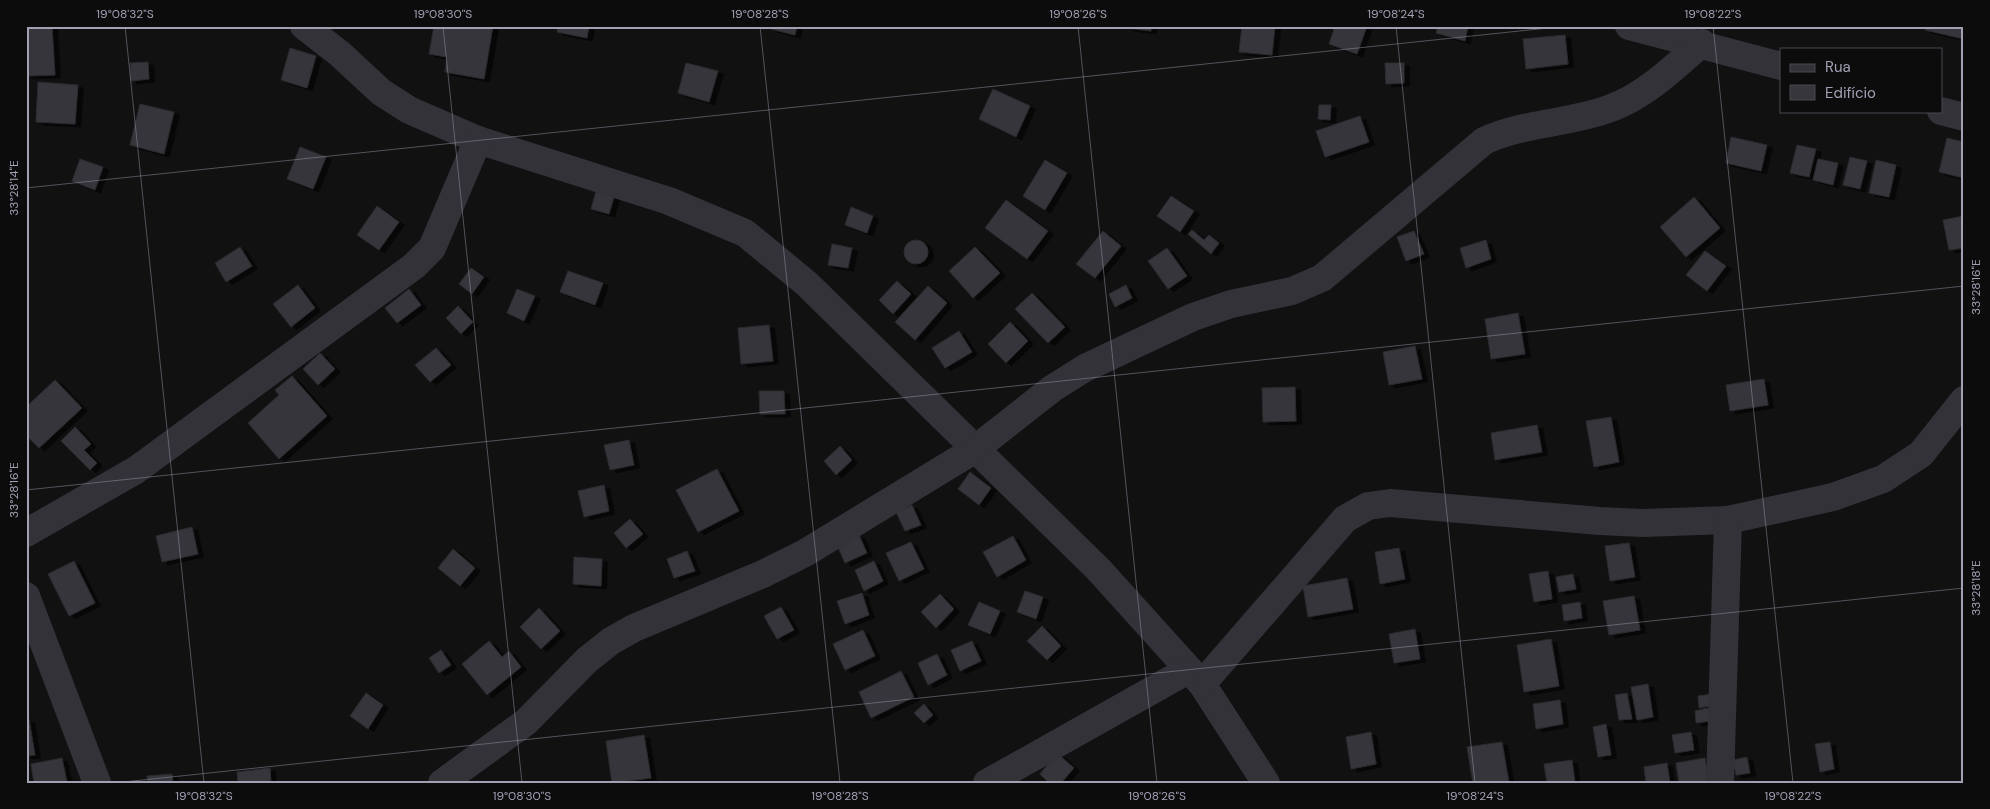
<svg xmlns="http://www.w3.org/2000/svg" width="1990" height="809" font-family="'DM Sans',sans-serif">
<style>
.building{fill:#36363b;stroke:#2c2b2f;filter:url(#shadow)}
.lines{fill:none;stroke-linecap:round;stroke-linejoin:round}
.street{stroke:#323238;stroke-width:28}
.ticks{fill:none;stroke:#a1a1b4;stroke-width:1;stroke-opacity:0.45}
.neatline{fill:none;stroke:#a1a1b4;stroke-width:2}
.ticks-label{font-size:12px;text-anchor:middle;fill:#a1a1b4}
</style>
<defs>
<filter id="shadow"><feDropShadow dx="5.5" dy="3" stdDeviation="0" flood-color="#0009"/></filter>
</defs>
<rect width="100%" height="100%" fill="#111112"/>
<g class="building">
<polygon points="26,26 52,26 55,75 26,76"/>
<polygon points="434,26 493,26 484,79 445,72 447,57 429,54"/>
<polygon points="558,26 589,26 587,38 557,32"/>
<polygon points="772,26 797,26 795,35 771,29"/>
<polygon points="1128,26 1151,26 1151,31 1128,28"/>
<polygon points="1242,26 1275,26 1272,55 1239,52"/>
<polygon points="1335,26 1367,26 1357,54 1329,44"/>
<polygon points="1438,26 1468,26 1465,41 1436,33"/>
<polygon points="1926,26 1964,26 1964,39 1925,30"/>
<polygon points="1565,35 1568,64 1526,69 1523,39"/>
<polygon points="290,48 316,56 307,88 281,80"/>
<polygon points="148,62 149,79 131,81 130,63"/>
<polygon points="686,63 718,71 709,102 678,93"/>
<polygon points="1385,63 1404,63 1404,83 1386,84"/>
<polygon points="38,82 78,85 75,124 36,122"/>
<polygon points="993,89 1030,106 1016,137 979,119"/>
<polygon points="140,104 174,112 164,154 130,145"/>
<polygon points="1319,105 1331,105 1330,120 1318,119"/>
<polygon points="1360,116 1369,142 1325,157 1316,131"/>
<polygon points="1731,137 1767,145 1761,171 1726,163"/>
<polygon points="1947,138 1964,142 1964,178 1939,172"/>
<polygon points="1797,145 1816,149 1809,177 1790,173"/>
<polygon points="300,147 326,157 313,189 287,179"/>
<polygon points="1850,157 1867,161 1860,189 1843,185"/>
<polygon points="80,159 103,167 95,190 72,181"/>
<polygon points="1818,159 1838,163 1833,185 1813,180"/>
<polygon points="1045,160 1067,173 1045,210 1023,196"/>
<polygon points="1876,160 1896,165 1889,197 1869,193"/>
<polygon points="598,184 616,190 609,214 591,209"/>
<polygon points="1171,196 1194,211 1180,232 1157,216"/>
<polygon points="1694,197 1720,228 1686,257 1660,227"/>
<polygon points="1006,200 1048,231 1027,259 985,228"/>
<polygon points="377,206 399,222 379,250 357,235"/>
<polygon points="851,207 873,216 867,233 845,225"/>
<polygon points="1964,216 1964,248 1949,250 1943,220"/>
<polygon points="1192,230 1204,240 1209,235 1219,243 1211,254 1188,234"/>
<polygon points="1103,231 1121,246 1095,278 1076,264"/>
<polygon points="1414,231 1424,254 1406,261 1397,237"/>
<polygon points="1486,240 1491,259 1466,268 1460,248"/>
<circle cx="916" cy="252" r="12"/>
<polygon points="832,244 852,248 848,268 828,265"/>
<polygon points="240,247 252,266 226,282 215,263"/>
<polygon points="975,247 1000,273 973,298 949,271"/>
<polygon points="1167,248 1187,276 1168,289 1148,261"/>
<polygon points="1705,251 1726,266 1707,291 1686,275"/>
<polygon points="471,268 484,277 472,294 459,284"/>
<polygon points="568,271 603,283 595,305 560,292"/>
<polygon points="897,281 911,294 893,314 879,300"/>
<polygon points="298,285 315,308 291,327 273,304"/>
<polygon points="1126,285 1132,298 1115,307 1109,294"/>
<polygon points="928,286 947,303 915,340 895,322"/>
<polygon points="409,289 421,305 397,323 385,308"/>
<polygon points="517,289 535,296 524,321 507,313"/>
<polygon points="1032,293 1065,327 1048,343 1015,309"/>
<polygon points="458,306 473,322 461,334 446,318"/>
<polygon points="1518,313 1525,354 1491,359 1485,319"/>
<polygon points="1010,322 1028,341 1006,363 988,344"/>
<polygon points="769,325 773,361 741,364 738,328"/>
<polygon points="959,331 972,352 945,368 932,348"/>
<polygon points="1415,346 1422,379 1389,385 1383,352"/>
<polygon points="436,348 451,365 430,382 415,365"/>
<polygon points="320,353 335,369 318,385 303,369"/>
<polygon points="292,376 327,416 279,459 248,423 279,395 275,390"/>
<polygon points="1764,379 1768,405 1730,411 1726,385"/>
<polygon points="55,380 82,408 39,448 26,435 26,407"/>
<polygon points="1295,387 1296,421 1263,422 1262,388"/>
<polygon points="759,391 784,391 785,414 760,414"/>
<polygon points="1611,417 1619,462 1594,467 1586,421"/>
<polygon points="1537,425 1542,452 1495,460 1491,433"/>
<polygon points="75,427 91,444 84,450 97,463 90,470 61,441"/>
<polygon points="629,440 634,465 610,470 604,445"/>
<polygon points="840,446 852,460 836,475 824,461"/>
<polygon points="717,469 739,511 698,532 676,490"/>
<polygon points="970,472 991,488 979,505 958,489"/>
<polygon points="604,485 609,511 584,517 578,491"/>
<polygon points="912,505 921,525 905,531 896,512"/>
<polygon points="630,519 643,534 626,548 614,533"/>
<polygon points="192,527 198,554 162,562 156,536"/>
<polygon points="859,535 867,553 845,563 837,545"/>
<polygon points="1013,536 1026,560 997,577 983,552"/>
<polygon points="911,542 924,569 899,581 886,553"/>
<polygon points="1629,543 1635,577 1610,581 1605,546"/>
<polygon points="1399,548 1405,579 1380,584 1375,552"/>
<polygon points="453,549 475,568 460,586 438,568"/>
<polygon points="687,551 695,571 674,578 667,559"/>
<polygon points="574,557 602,559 601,586 573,584"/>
<polygon points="74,561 95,603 69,616 48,574"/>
<polygon points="874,561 883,581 864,591 855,570"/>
<polygon points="1548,571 1552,599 1534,602 1529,574"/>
<polygon points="1573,574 1576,589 1559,592 1556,577"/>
<polygon points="1347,578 1353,609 1308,617 1303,586"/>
<polygon points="1025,591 1043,597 1036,619 1017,612"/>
<polygon points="862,593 869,615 845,624 837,601"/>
<polygon points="940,594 954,609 936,628 921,612"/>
<polygon points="1634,596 1640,630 1609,635 1603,601"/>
<polygon points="979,602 1000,611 990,634 968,625"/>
<polygon points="1580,602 1582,618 1564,621 1562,605"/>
<polygon points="781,607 794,630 777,639 764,616"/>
<polygon points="539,608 560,631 541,649 520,627"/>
<polygon points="1042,626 1061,646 1047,660 1027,641"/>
<polygon points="1415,629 1420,659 1394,663 1389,634"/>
<polygon points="863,630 875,656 845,670 833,644"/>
<polygon points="1551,639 1559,686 1524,692 1517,645"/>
<polygon points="489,641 502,657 509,651 521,667 487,695 462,664"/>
<polygon points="972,641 981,661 960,671 951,650"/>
<polygon points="441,650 451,665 439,673 429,658"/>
<polygon points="937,654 947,675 928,685 918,663"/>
<polygon points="901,671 914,697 871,718 859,692"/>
<polygon points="1648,684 1653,717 1637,720 1631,687"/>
<polygon points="366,693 383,705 368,729 350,716"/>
<polygon points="1627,693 1632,719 1619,720 1615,695"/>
<polygon points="1713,694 1715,705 1699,708 1698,696"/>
<polygon points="1560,700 1563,724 1536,729 1533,704"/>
<polygon points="924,704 933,715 924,723 914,713"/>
<polygon points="1708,708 1710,721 1696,723 1695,711"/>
<polygon points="29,719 35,755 26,756 26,720"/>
<polygon points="1606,724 1611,755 1598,757 1593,727"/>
<polygon points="1371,732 1376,764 1351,769 1346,737"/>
<polygon points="1691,732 1694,750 1675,753 1672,735"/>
<polygon points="644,735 651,778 612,783 606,741"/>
<polygon points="1502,742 1509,783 1473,783 1467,747"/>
<polygon points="1830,742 1834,769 1820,772 1815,744"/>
<polygon points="1057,753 1074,768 1061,783 1049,783 1040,774"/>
<polygon points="1747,757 1750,773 1736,775 1733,760"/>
<polygon points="62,758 67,782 34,783 31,764"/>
<polygon points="1705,758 1709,783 1679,783 1676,763"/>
<polygon points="1572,760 1575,783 1547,783 1544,764"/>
<polygon points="1667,763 1670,783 1646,783 1644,767"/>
<polygon points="270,768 271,783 238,783 237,772"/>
<polygon points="172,774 173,783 148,783 147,776"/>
</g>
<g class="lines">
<g class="street">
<polyline points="304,26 340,54 381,92 409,110 478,140 669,201 745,233 807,284 1099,570 1202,684 1266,783"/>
<polyline points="1629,26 1781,66"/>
<polyline points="1941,111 1964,117"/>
<polyline points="26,533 136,470 414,266 432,248 478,140"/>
<polyline points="26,596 97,783"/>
<polyline points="1202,684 1345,519 1368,506 1390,503 1600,521 1643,523 1728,520 1833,497 1883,479 1921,454 1964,400"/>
<path d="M 442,783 L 526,722 L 587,660 L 611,641 L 634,628 L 763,574 L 805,553 L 974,450 L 1053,388 L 1085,368 L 1193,317 L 1231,304 L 1292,291 L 1322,278 L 1484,141 C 1525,122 1569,124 1611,108 C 1645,96 1674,67 1702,43"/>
<polyline points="987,783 1188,670"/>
<polyline points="1720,783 1728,520"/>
</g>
</g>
<path class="ticks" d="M 125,26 L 204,783M 443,26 L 522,783M 760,26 L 840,783M 1078,26 L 1157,783M 1396,26 L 1475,783M 1713,26 L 1793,783M 26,188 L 1567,26M 26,490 L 1964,286M 114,783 L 1964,588"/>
<rect width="1990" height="809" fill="none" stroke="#0c0c0d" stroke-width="55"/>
<rect x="1780" y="48" width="162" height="65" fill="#0c0c0d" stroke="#484850"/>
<rect x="1790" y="64" width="25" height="8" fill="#323238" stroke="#484850"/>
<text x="1825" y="72" font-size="15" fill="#a1a1b4">Rua</text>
<rect x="1790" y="85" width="25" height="15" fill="#36363b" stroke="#484850"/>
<text x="1825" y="98" font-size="15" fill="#a1a1b4">Edifício</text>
<rect x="28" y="28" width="1934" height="754" class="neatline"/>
<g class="ticks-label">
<text x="125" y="18">19°08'32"S</text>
<text x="443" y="18">19°08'30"S</text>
<text x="760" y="18">19°08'28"S</text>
<text x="1078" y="18">19°08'26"S</text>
<text x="1396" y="18">19°08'24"S</text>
<text x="1713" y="18">19°08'22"S</text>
<text transform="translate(14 188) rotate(-90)" y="4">33°28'14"E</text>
<text transform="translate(1976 287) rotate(-90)" y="4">33°28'16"E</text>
<text transform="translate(14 490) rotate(-90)" y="4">33°28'16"E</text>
<text transform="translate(1976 588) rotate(-90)" y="4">33°28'18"E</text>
<text x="204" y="800">19°08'32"S</text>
<text x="522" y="800">19°08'30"S</text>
<text x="840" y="800">19°08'28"S</text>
<text x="1157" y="800">19°08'26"S</text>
<text x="1475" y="800">19°08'24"S</text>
<text x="1793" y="800">19°08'22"S</text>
</g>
</svg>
